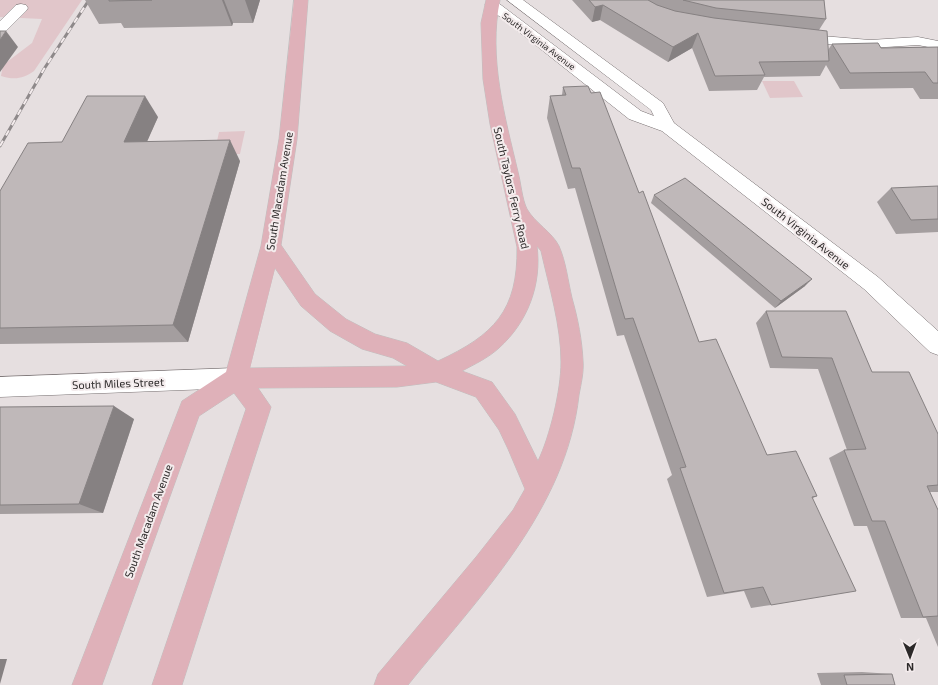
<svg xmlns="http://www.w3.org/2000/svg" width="938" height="685" font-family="'Exo 2',sans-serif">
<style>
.green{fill:#e1c6ca}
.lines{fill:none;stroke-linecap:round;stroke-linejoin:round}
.minor-casing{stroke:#766f70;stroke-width:1}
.major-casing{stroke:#c0bfbf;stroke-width:1}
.minor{fill:#fff;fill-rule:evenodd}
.major{fill:#dfb1b9;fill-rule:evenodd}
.rail-casing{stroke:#8e898a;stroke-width:3}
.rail{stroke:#f4eced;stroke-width:2;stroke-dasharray:6;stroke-linecap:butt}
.wall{fill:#a49e9f}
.shaded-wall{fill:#868182}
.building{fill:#bfb8b9;stroke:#868182}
.labels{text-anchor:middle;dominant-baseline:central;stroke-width:4;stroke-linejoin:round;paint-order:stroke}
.far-street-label{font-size:9px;fill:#2c2929;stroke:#f4eced}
.street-label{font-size:11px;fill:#2c2929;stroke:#f4eced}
</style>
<rect width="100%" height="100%" fill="#e6dfe0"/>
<g class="green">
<path d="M 0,0 L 82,0 L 34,71 C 23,79 14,80 1,76 L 3,65 L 32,43 L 42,19 L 0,17 Z"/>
<polygon points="762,81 794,81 803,97 770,98"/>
<polygon points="245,131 240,154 214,155 219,132"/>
</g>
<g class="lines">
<g class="minor-casing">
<g id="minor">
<polygon points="507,0 523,0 663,103 674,123 878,277 938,331 938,355 930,352 864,289 662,131 629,119 485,5 487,2 497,2 641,111 654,116 651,110"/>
<polygon points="21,4 26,5 28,8 26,11 5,32 0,33 0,21 16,5"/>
<polygon points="798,34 870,40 918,37 938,41 938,49 918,45 870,48 793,41 791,38 793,35"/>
<polygon points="236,368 244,371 247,378 244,385 236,388 0,397 0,377"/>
</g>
</g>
<g class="major-casing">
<path id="major" d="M 294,0 L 308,0 L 297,139 L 281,245 L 315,294 L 346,319 L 375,334 L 407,343 L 438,361 C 494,335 518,311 517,247 L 490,124 L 483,79 L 481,23 L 486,0 L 500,0 C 488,57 505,117 518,172 C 521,183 522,199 527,209 C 535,223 552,232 559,246 C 566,262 568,281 572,298 C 578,319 582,340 583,361 C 584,372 581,384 579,395 C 566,511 478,598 408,685 L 374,685 L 378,674 L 476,557 L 513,510 L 525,489 L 508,449 L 499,430 L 476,397 L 436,382 L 397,387 L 258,388 L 271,407 L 182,685 L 152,685 L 246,409 L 234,393 L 199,416 L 102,685 L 72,685 L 182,401 L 226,372 L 261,246 L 279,139 ZM 537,246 L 541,251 C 549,287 561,325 561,362 C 561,390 550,436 538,461 L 515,414 L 492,382 L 462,371 C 475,364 488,358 499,348 C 528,322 542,284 537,246 ZM 275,268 L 301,306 L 330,331 L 362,349 L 393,358 L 407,366 L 250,368 Z"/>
</g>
<use href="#minor" class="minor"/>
<use href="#major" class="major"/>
<g class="rail-casing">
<polyline id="rail" points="0,146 44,69 89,0"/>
</g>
<use href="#rail" class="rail"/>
</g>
<g class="wall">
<polygon points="85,0 260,0 253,23 233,23 232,26 124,28 121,23 99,24"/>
<polygon points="572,0 824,0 826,19 819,30 828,50 832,44 881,48 938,47 938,99 920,99 913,88 840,89 826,65 820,76 764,77 757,90 709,91 692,48 668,62 600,20 592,22"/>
<polygon points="563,87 591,93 639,193 699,342 767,455 817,496 813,498 771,605 751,608 744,591 707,597 667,479 672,475 624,335 617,336 575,188 568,189 547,118 550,96 562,95"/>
<polygon points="158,117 147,141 240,161 188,342 0,344 0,191 62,142"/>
<polygon points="938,186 938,232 896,234 877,202 891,188"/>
<polygon points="654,195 805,286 775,308 651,203"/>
<polygon points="766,311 872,372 938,434 938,492 930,492 938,510 938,647 926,618 901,618 867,526 854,526 829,458 844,450 847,450 818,369 770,368 756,323"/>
<polygon points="0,407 134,419 103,513 0,514"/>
<polygon points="862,672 892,674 895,685 821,685 817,673"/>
</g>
<g class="shaded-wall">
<polygon points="222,0 224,0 233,23 232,26"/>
<polygon points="245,0 260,0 253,23"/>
<polygon points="603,5 600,20 592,22 595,7"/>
<polygon points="6,31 18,47 0,72 0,40"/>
<polygon points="698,33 692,48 668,62 673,47"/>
<polygon points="145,96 158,117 138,162 124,142"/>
<polygon points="230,140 240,161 188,342 173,325"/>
<polygon points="812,279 805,286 775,308 781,301"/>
<polygon points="114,406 134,419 103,513 79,504"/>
<polygon points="0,659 7,659 0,684"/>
</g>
<g class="building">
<polygon points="109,0 152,0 109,1"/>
<polygon points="589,0 648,0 657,5 675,11 714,18 827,31 829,61 759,62 765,75 715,76 698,33 673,47 603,5 595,7"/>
<polygon points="683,0 824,0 826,19 716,8"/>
<polygon points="0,31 6,31 0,40"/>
<polygon points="878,43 881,48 938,47 938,83 933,83 925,72 850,73 832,44"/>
<polygon points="588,86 591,93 600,92 639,193 643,191 699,342 716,339 767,455 796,451 817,496 812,497 856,591 771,605 763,587 724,593 680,468 686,467 633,318 625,319 580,168 572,168 550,96 566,95 563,87"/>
<polygon points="87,96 145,96 124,142 230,140 173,325 0,328 0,191 28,143 62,142"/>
<polygon points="685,178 812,279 781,301 654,195"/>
<polygon points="938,186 938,219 911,220 891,188"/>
<polygon points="766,311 846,311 872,372 909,372 938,434 938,485 927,486 938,510 938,616 923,617 885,521 872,521 844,450 866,449 832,358 782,357"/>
<polygon points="114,406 79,504 0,505 0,407"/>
<polygon points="892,674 895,685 847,685 844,675"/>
</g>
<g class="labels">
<g class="far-street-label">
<text transform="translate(539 41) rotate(37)">South Virginia Avenue</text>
</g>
<g class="street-label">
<text transform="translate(512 188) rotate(77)">South Taylors Ferry Road</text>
<text transform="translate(279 191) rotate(-81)">South Macadam Avenue</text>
<text transform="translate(806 233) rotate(38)">South Virginia Avenue</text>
<text transform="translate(118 383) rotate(-2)">South Miles Street</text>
<text transform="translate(148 521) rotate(-70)">South Macadam Avenue</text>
</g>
</g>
<g transform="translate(910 657) rotate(179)" stroke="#f4eced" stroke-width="3" paint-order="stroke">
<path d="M0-3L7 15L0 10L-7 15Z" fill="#2c2929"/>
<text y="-6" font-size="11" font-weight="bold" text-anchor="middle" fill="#2c2929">N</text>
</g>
</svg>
